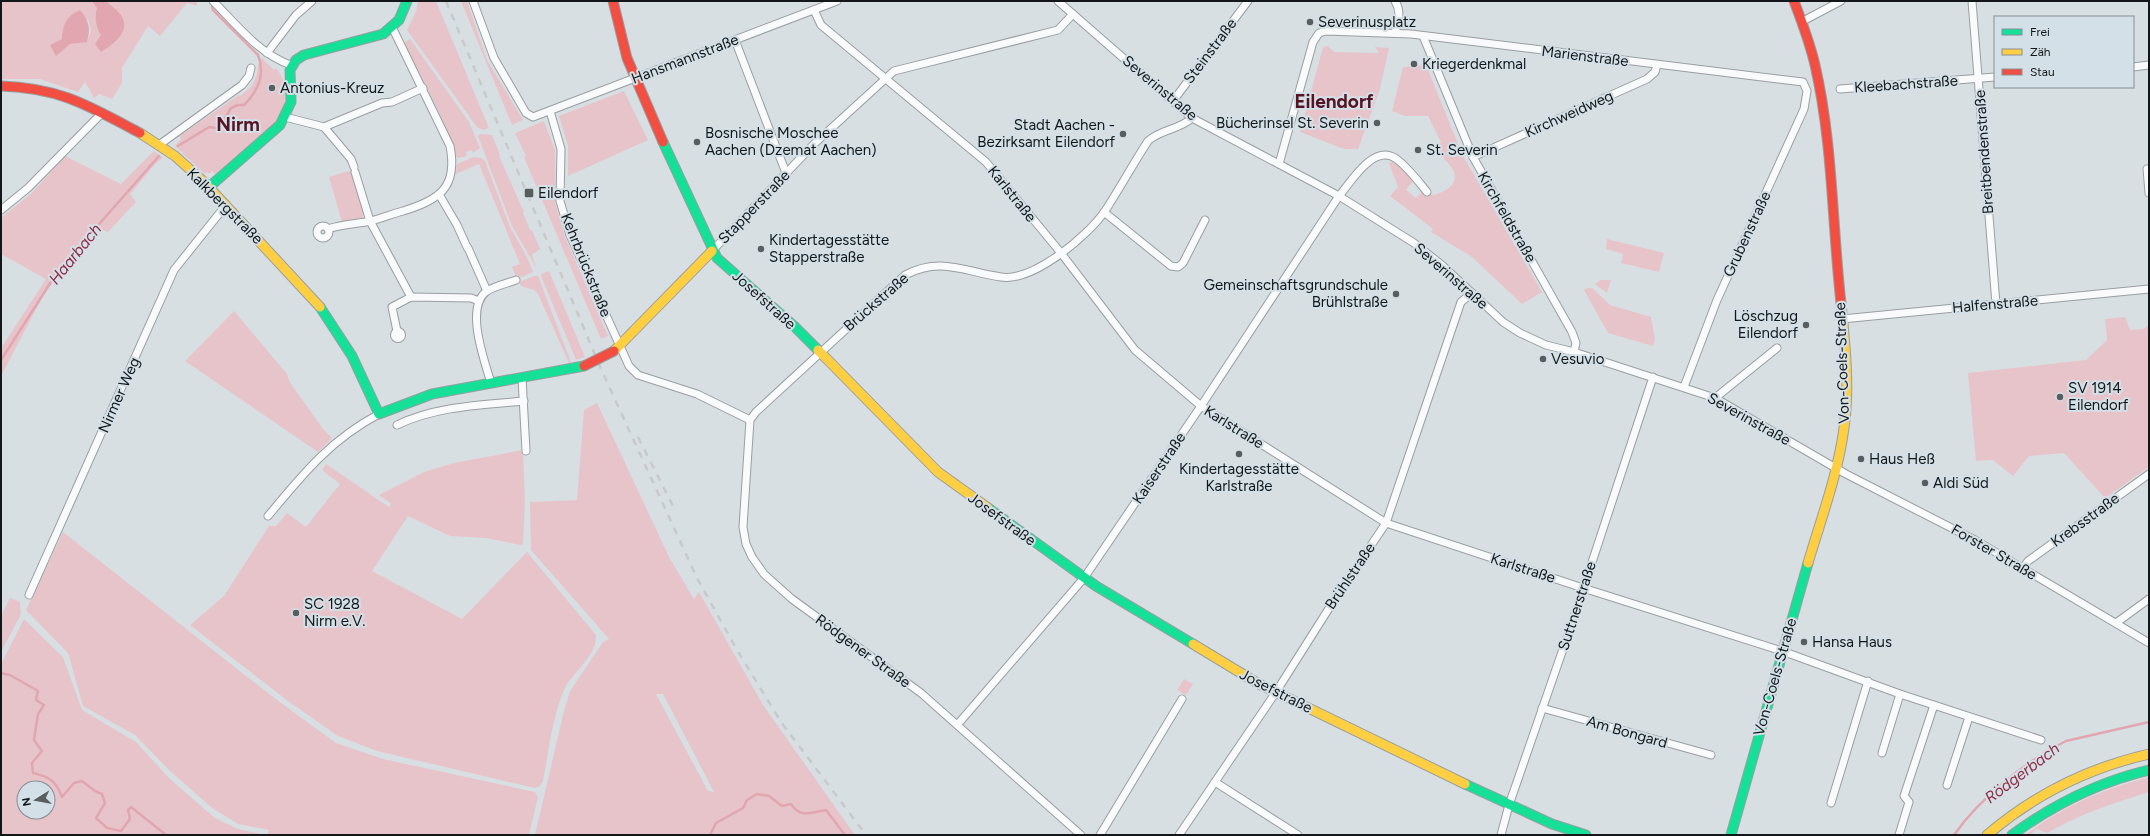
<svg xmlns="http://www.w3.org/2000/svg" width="2150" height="836" font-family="Figtree,sans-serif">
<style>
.green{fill:#e7c4ca;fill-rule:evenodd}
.water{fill:#e1a6af}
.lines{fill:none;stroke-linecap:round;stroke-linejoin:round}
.stream{stroke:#e1a6af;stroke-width:2.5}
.street-casing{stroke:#999ea1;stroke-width:9}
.fast-casing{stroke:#999ea1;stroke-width:11}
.slow-casing{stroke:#999ea1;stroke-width:11}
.jam-casing{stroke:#999ea1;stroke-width:11}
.street{stroke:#f9fafb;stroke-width:7}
.fast{stroke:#16e098;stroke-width:9}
.slow{stroke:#ffcf43;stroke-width:9}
.jam{stroke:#f24e42;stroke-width:9}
.rail{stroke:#c7c9ca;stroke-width:2.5;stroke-dasharray:7 7;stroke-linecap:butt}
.jam-bridge-casing{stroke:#999ea1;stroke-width:11;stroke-linecap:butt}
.jam-bridge{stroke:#f24e42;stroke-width:9}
.poi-dot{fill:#585d60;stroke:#d4e0e7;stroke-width:1.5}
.labels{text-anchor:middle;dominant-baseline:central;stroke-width:4;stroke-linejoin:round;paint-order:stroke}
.poi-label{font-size:15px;fill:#131719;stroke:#d4e0e7;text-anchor:start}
.street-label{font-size:15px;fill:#131719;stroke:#d4e0e7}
.water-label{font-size:16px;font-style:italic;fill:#922b43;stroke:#d4e0e7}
.district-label{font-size:19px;font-weight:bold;fill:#571223;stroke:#d4e0e7}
</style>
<rect width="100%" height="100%" fill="#d8dfe3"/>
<g class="green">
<path d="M 1,1 L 92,1 L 97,8 C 93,18 98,26 101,36 C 102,40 101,47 101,52 L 110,5 L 106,1 L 197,1 L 197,6 L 187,3 L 160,36 L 148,26 L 122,68 L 122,83 L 112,99 L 99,94 L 94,98 L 85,82 L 78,92 L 40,79 L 1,79 ZM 88,19 L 91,31 L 87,42 L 50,45 L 62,39 Z"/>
<polygon points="418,1 436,1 489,128 483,130 477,127 407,30 416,12"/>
<polygon points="461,1 467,1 487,60 523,120 512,125"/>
<polygon points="410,39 469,122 480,148 473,153 472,150 466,152 467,156 457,158 440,114 404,43"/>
<polygon points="1328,46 1334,52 1379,53 1375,47 1389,48 1380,89 1358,149 1344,149 1300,132 1323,47"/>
<path d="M 262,58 L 274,70 L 276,68 C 290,85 287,104 276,122 L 215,174 L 212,171 L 209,174 L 206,172 L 205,174 L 175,146 L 181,139 L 179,136 L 239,95 L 240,96 C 246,91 253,87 255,79 C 259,71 256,65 262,58 Z"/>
<path d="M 1426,65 L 1463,156 L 1542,292 L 1522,304 L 1472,257 L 1431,232 L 1433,229 L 1390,196 L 1398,187 L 1389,163 L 1393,162 L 1403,169 L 1413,181 L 1406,190 L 1416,198 L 1422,192 C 1430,196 1434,196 1442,192 C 1460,183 1457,172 1446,161 C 1442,157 1440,149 1438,144 L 1441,142 L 1428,116 L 1405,116 L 1392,111 L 1403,67 Z"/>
<polygon points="624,91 648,140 568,176 568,146 559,116"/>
<polygon points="544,121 555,150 555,203 565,237 608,336 601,339 524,157 526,156 515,133"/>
<polygon points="480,134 492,135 500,155 499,156 524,212 523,213 530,230 532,230 540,249 532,255 537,269 512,226 478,136"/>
<polygon points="154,151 163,158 156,163 130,194 136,202 108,232 97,228 45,292 1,376 1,348 46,279 1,254 1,218 32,193 65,156 121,184"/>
<polygon points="474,157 481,158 485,161 510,227 528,259 533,272 517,279 512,267 520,264 479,164 456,174 457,164"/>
<polygon points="352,170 364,214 362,218 342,222 329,177"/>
<polygon points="1607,239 1664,253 1659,272 1621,263 1623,254 1606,249"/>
<polygon points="549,271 585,357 576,360 541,276 541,274"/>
<polygon points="534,276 538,276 571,362 569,363 538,294 534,290 521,286 519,282"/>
<polygon points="1601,280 1611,280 1607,293 1596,285 1596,283"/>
<polygon points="1587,288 1592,288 1610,305 1651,317 1655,339 1653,346 1608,333 1584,290"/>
<polygon points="234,311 287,374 289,381 323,429 332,438 318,452 185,361"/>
<polygon points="2125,317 2130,330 2144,329 2149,324 2149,467 2105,498 2064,453 2029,456 2013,476 1993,460 1976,461 1968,373 2086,360 2107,340 2105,319"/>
<path d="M 597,403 L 670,559 L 694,599 L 699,592 L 763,705 L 855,835 L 535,835 L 563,715 L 570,691 L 603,642 L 609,639 L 531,550 L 530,502 L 577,500 L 584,410 ZM 656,694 L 663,694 L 714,792 L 708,791 Z"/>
<path d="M 523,450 L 525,502 L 523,544 L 520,545 L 487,538 L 450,536 L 408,516 L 372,571 L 462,619 L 527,552 L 596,635 C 597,657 573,671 564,690 C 552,718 549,751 543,781 L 540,786 L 535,788 L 377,751 L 338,736 L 288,701 L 190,625 L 224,596 L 269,526 L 276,526 L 287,513 L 306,527 L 340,484 L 322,470 L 326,464 L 389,507 L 391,504 L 379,495 L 424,472 L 454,463 Z"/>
<polygon points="63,532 273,697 336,743 383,759 535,792 538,797 529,835 267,835 269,830 238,824 212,808 169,770 135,735 83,706 68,653 26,610"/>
<polygon points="10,598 20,602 21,614 1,652 1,616"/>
<path d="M 24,619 L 63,657 L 82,710 L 136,742 L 170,779 L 215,818 L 238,829 L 265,835 L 1,835 L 1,664 ZM 24,788 L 48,788 L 48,812 L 24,812 Z"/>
<polygon points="1184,679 1193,684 1186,695 1177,690"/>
<path d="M 2149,777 L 2149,792 C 2113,803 2080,814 2047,833 L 2037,829 L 2030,835 L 2026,835 C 2062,806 2104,789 2149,777 Z"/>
</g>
<g class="water">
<path d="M 92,1 L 106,1 C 111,6 119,11 122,17 C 131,32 112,45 101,52 L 95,44 L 101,35 C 96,28 94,16 97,8 Z"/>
<path d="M 80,10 C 89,21 91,28 87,42 L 70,44 L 56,56 L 50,45 L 62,39 C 62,26 67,15 80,10 Z"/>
</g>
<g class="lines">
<g class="stream">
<path d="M 178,146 L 209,127 L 216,128 L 221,125 L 231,108 L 238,105 L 244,105 C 258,91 266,75 258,55 L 213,10 L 212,7"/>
<polyline points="1,360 58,271 159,156"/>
<path d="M 1,673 L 10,675 L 38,691 L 36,700 L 44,705 L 38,714 L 34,740 L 42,751 L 32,763 L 33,773 C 50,777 56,781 62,797 L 74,783 L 82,781 L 95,791 L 102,794 L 105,803 L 96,818 L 107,828 L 121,831 L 130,819 L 128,810 L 131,807 L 166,835"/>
<path d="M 710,835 L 716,823 L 743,808 L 747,800 L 757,794 L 769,796 L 782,806 L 791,804 C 801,819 811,812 826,810 L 845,835"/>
<path d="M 1954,835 C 1979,799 2027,760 2066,741 L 2149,722"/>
</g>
<g class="street-casing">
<g id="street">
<path d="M 213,1 C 236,24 260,55 291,65"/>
<polyline points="473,1 494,58 526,113 533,117 837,1"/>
<polyline points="1058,1 1192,118 1339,196 1414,243 1443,266 1503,322 1520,333 1546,345 1574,352 1715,398 1846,474 1975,540 2149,643"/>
<polyline points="1972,1 1996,304"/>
<polyline points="814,10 821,25 986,162 1061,253 1135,350 1201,406 1386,523 1583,588 1782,651 1900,694 2041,740"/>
<polyline points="1803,21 1841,1"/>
<path d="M 1395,33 C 1398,21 1402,12 1395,1"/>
<polyline points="1423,36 1473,157 1572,332 1576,343 1574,352"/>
<polyline points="735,40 786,173"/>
<polyline points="267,53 296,15 312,1"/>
<polyline points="2133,67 2149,65"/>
<polyline points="1840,89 1995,77"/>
<polyline points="1173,101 1248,1"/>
<polyline points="550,111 561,149 560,201 570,235 629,366 638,375 697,394 750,420"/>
<polyline points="285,117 324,127 382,103 392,102 423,88"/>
<polyline points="324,127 351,159 354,167"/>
<polyline points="159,145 242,85 249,76 251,68"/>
<polyline points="1473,157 1647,79 1655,72 1657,65"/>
<polyline points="1279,164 1313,42 1319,33 1326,31 1411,34 1803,82 1807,91 1804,109 1717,300 1684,387"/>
<polyline points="2147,169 2149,193"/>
<polyline points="355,172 370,221 411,297"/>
<polyline points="440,196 457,225 467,247"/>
<polyline points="1,210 28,188 102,113"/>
<polyline points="1104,212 1171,266 1178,267 1183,263 1205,220"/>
<circle cx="323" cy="232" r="6"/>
<path d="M 328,229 C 342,224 356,224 371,221 C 382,218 392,214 403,211 C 440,200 458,187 450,146 L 393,29"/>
<polyline points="468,248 487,291"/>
<polyline points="712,251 814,144 894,71 1058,30 1073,14"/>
<polyline points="1842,319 2149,289"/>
<polyline points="397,331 392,307 411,297 471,298 479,301"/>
<circle cx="398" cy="335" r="3.5"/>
<polyline points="522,378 526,451"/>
<path d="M 491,383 C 485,362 464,307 487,291 C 495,286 508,283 516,280"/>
<polyline points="1715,398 1777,348"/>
<path d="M 397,425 C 436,406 482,405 524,401"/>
<path d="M 268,516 C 303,474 330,440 379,414"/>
<polyline points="2023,568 2028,561 2149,474"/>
<polyline points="29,595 174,270 226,205"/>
<polyline points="2116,623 2149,599"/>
<polyline points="1542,708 1711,755"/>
<path d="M 958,724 L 1084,578 L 1201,406 L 1339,196 C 1351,182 1373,144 1395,158 C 1407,166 1418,181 1427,192"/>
<polyline points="1882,753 1900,694"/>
<polyline points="1215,782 1298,835"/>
<polyline points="1947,785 1969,717"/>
<polyline points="1831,803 1868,681"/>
<path d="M 1081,835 L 921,693 L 792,599 L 764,574 L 752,557 L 746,544 L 743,527 L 750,420 L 756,412 L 905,275 C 941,256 965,272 1001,277 C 1033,282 1088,236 1105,211 C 1120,188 1133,164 1148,141 C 1161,129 1179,130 1192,118"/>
<polyline points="1100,835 1182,699"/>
<polyline points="1179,835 1276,692 1333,602 1386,523 1461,302 1472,293"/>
<polyline points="1501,835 1509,805 1572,623 1653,377"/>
<polyline points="1899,835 1909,802 1904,796 1934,705"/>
</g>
</g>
<g class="fast-casing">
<g id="fast">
<polyline points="663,142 717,258 794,326 818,350"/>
<polyline points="208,188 280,125 291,102 290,70 296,60 304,55 383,34 399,20 407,1"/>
<polyline points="320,307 352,356 379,414 432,394 584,366"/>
<polyline points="988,508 1096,586 1193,644"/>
<polyline points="1465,784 1552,824 1586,835"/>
<polyline points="1731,835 1808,563"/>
<path d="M 2012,835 C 2054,804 2098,782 2149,770"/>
</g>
</g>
<g class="slow-casing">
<g id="slow">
<polyline points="140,133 175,156 204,182 320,307"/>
<polyline points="818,350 938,472 988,508"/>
<polyline points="614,351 712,251"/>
<path d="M 1808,563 C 1821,519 1838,474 1844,428 C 1850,387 1845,344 1841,303"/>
<polyline points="1193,644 1259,684 1465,784"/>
<path d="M 1987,835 C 2035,794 2088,768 2149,754"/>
</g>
</g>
<g class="jam-casing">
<g id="jam">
<polyline points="613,1 627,58 663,142"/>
<path d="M 1794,1 C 1802,22 1810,43 1815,65 C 1833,143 1832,224 1841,303"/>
<path d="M 1,86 C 61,88 89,106 140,133"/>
</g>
</g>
<use href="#street" class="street"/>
<use href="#fast" class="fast"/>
<use href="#slow" class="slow"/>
<use href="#jam" class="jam"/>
<g class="rail">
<polyline points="446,1 601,369 697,578 737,650 781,722 866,835"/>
<polyline points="638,437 675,510"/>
</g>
<g class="jam-bridge-casing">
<polyline id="jam-bridge" points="584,366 614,351"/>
</g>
<use href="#jam-bridge" class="jam-bridge"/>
</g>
<g class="poi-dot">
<circle cx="1310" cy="22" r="4"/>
<circle cx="1414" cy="64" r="4"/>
<circle cx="272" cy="88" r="4"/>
<circle cx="1377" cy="123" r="4"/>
<circle cx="1123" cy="134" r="4"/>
<circle cx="697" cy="142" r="4"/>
<circle cx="1418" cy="150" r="4"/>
<rect x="524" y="188" width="10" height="10" rx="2"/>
<circle cx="761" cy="249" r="4"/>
<circle cx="1396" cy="294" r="4"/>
<circle cx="1806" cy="325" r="4"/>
<circle cx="1543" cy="359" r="4"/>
<circle cx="2060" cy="397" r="4"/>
<circle cx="1239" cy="454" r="4"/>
<circle cx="1861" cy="459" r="4"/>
<circle cx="1925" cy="483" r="4"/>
<circle cx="296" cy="613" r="4"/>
<circle cx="1804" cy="642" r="4"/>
</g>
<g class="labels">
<g class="poi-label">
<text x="1318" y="22">Severinusplatz</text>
<text x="1422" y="64">Kriegerdenkmal</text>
<text x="280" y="88">Antonius-Kreuz</text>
<text x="1369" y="123" text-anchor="end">Bücherinsel St. Severin</text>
<text x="1115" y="125" text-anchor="end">Stadt Aachen -<tspan x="1115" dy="17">Bezirksamt Eilendorf</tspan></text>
<text x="705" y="133">Bosnische Moschee<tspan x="705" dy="17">Aachen (Dzemat Aachen)</tspan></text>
<text x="1426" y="150">St. Severin</text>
<text x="538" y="193">Eilendorf</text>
<text x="769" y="240">Kindertagesstätte<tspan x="769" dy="17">Stapperstraße</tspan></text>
<text x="1388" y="285" text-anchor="end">Gemeinschaftsgrundschule<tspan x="1388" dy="17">Brühlstraße</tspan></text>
<text x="1798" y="316" text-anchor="end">Löschzug<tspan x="1798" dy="17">Eilendorf</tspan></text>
<text x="1551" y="359">Vesuvio</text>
<text x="2068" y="388">SV 1914<tspan x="2068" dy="17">Eilendorf</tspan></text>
<text x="1869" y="459">Haus Heß</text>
<text x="1239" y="469" text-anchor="middle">Kindertagesstätte<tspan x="1239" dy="17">Karlstraße</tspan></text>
<text x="1933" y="483">Aldi Süd</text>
<text x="304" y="604">SC 1928<tspan x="304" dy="17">Nirm e.V.</tspan></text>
<text x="1812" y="642">Hansa Haus</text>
</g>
<g class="street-label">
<text transform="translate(1210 51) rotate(-53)">Steinstraße</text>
<text transform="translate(1585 56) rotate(7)">Marienstraße</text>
<text transform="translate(685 59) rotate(-21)">Hansmannstraße</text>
<text transform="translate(1906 84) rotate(-4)">Kleebachstraße</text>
<text transform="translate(1160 88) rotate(40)">Severinstraße</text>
<text transform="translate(1569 114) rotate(-24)">Kirchweidweg</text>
<text transform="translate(1984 152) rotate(-94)">Breitbendenstraße</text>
<text transform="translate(1012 194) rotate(51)">Karlstraße</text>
<text transform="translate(225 206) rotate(45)">Kalkbergstraße</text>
<text transform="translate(754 207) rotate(-46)">Stapperstraße</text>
<text transform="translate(1507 217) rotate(60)">Kirchfeldstraße</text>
<text transform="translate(1747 234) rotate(-65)">Grubenstraße</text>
<text transform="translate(586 265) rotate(68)">Kehrbrückstraße</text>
<text transform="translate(1451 276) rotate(41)">Severinstraße</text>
<text transform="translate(764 300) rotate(42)">Josefstraße</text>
<text transform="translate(876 302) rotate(-41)">Brückstraße</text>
<text transform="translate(1995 304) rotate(-5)">Halfenstraße</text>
<text transform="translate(1842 363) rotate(-92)">Von-Coels-Straße</text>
<text transform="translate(119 395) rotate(-66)">Nirmer Weg</text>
<text transform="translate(1749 419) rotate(29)">Severinstraße</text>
<text transform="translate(1234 427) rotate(32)">Karlstraße</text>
<text transform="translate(1159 468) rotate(-56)">Kaiserstraße</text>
<text transform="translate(1002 519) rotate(36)">Josefstraße</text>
<text transform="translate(2085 520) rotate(-36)">Krebsstraße</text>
<text transform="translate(1994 552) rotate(30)">Forster Straße</text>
<text transform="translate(1523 568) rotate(18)">Karlstraße</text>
<text transform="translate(1350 576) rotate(-56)">Brühlstraße</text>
<text transform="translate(1577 606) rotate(-72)">Suttnerstraße</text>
<text transform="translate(863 651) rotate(36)">Rödgener Straße</text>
<text transform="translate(1775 677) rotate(-74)">Von-Coels-Straße</text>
<text transform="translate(1276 691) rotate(27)">Josefstraße</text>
<text transform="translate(1627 732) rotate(16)">Am Bongard</text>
</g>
<g class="water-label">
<text transform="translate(75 254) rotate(-51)">Haarbach</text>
<text transform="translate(2022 773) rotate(-37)">Rödgerbach</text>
</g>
<g class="district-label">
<text x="1334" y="101">Eilendorf</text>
<text x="238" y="124">Nirm</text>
</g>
</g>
<rect width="2150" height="836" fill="none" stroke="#131719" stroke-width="4"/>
<rect x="1994" y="16" width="140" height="72" fill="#d4e0e7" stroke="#879095"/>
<rect x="2002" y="29" width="20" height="6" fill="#16e098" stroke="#879095"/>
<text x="2030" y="36" font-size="12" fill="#131719">Frei</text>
<rect x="2002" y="49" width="20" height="6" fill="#ffcf43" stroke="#879095"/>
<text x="2030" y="56" font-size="12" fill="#131719">Zäh</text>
<rect x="2002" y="69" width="20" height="6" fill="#f24e42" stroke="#879095"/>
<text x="2030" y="76" font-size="12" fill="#131719">Stau</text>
<g transform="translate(36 800) rotate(259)"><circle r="19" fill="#d4e0e7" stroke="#879095"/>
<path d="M0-3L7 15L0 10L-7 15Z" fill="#585d60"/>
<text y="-6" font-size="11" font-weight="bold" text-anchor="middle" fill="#131719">N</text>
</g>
</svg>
